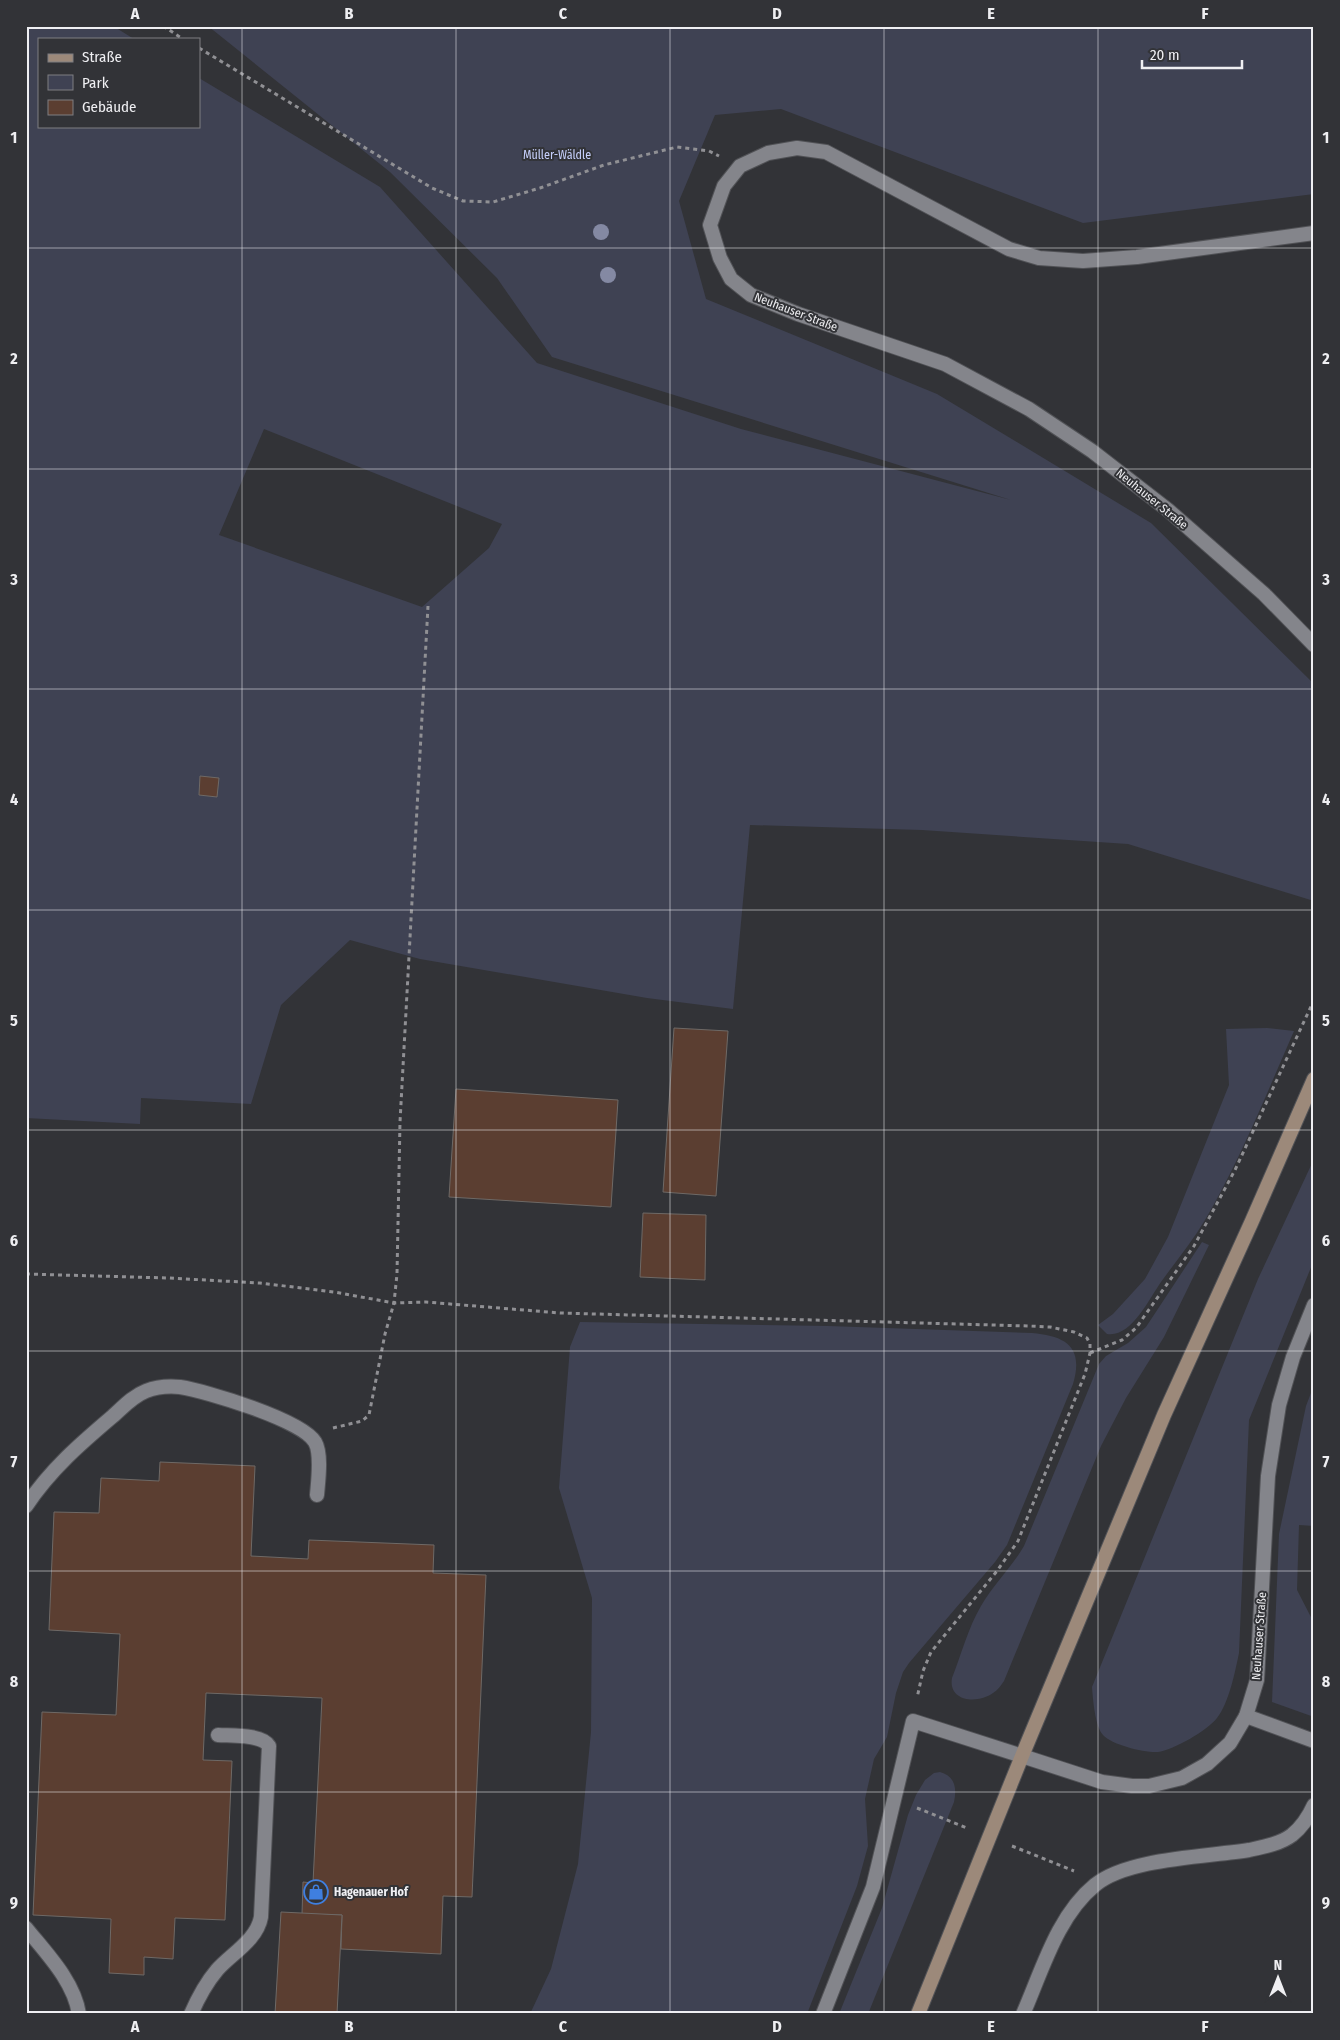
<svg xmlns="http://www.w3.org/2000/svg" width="1340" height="2040" font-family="'Fira Sans Condensed',sans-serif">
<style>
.green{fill:#3f4253;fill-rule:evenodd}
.building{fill:#5b3e31;stroke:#6e6966}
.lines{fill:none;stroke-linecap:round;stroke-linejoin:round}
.service-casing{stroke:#515256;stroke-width:16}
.minor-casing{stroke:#515256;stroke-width:16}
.secondary-casing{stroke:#515256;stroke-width:16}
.path{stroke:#909094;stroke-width:3;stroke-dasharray:4 4;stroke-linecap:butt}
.service{stroke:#84858b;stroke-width:14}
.minor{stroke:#84858b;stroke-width:14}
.secondary{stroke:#9c897a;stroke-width:14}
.tree{fill:#8489a3}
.grid{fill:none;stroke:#efeff2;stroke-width:1;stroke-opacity:0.55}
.labels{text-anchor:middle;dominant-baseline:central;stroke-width:4;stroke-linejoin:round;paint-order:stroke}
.park-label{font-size:12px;fill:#c7d0fc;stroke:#323337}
.street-label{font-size:12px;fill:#efeff2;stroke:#323337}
.poi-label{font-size:12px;font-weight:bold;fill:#efeff2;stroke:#323337;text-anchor:start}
.neatline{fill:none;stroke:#efeff2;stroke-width:2}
.grid-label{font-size:16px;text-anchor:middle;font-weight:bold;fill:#efeff2}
</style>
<rect width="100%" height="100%" fill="#323337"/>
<g class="green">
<path d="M 26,26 L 113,26 L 134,39 L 39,39 L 39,126 L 199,126 L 199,78 L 380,187 L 537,363 L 741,429 L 1011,500 L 552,357 L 497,278 L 390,172 L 208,26 L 1314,26 L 1314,194 L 1083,223 L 781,109 L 715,115 L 679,201 L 706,299 L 937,394 L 1151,523 L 1314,684 L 1314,901 L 1128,844 L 922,830 L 750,825 L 733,1009 L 647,998 L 420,959 L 350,940 L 281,1005 L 251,1104 L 141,1098 L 140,1124 L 26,1118 ZM 264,429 L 502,524 L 489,548 L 422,607 L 219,535 Z"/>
<path d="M 1267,1028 L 1294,1031 C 1266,1095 1240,1160 1205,1220 C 1192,1242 1176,1261 1161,1282 C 1149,1299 1131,1338 1107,1334 L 1098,1325 L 1113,1314 L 1145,1279 L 1168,1237 L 1229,1085 L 1226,1029 Z"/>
<path d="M 1314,1159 L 1314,1260 L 1249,1420 L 1239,1653 C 1235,1672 1229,1703 1217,1718 C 1207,1731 1173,1750 1158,1752 C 1145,1753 1112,1745 1103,1735 C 1095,1726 1093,1700 1092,1687 L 1258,1279 Z"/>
<path d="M 1202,1242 L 1209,1245 L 1164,1337 L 1126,1398 L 1101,1446 L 1004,1681 C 1001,1685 998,1690 993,1693 C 978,1704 948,1702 952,1678 C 961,1655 968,1628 981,1606 C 993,1585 1012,1567 1024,1546 L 1099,1364 L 1106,1356 L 1128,1343 L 1146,1327 Z"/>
<path d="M 580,1322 L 828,1326 L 1032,1333 C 1066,1336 1084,1347 1073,1384 L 1007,1545 L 995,1562 L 909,1663 L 903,1672 L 896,1693 L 887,1737 L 874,1759 L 865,1799 L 868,1846 L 857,1886 L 807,2014 L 530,2014 L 551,1969 L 578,1864 L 591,1732 L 592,1598 L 559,1488 L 570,1347 Z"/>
<polygon points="1314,1385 1314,1526 1299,1525 1297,1590 1314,1623 1314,1717 1272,1702 1279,1534 1306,1406"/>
<path d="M 940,1772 C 955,1776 957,1788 954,1802 L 868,2014 L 839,2014 L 882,1908 L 908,1815 L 916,1795 L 925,1780 L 934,1773 Z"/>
</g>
<g class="building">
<polygon points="200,776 219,778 217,797 199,795"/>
<polygon points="674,1028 728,1031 716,1196 663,1192"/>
<polygon points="456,1089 618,1100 611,1207 449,1197"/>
<polygon points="643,1213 706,1215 705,1280 640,1277"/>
<polygon points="160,1462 255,1466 251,1556 308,1559 309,1540 434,1545 433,1573 486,1575 472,1897 443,1896 441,1954 341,1949 342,1915 302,1914 303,1882 313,1883 322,1698 206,1693 203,1760 232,1761 225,1920 175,1918 173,1959 144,1957 144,1975 109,1973 111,1919 33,1915 42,1712 116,1715 120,1634 49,1630 54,1512 99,1513 101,1478 159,1481"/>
<polygon points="281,1912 342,1915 337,2014 275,2014"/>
</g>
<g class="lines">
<g class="service-casing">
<g id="service">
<path d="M 26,1506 C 51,1469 80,1444 113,1416 C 123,1407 133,1396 146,1391 C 156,1387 169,1386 180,1387 C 206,1391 302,1420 315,1442 C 322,1454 318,1482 317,1495"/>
<polyline points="1246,1716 1314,1741"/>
<path d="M 26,1928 C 46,1953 74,1981 79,2014"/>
<path d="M 191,2014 C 198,1998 206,1983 217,1970 C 231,1954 257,1940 261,1917 L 269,1746 C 262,1734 231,1736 218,1735"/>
<polyline points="823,2014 873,1887 913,1721 1022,1756"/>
<path d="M 1023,2014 C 1042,1971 1057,1916 1095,1885 C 1128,1858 1206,1857 1249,1850 C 1263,1847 1280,1844 1292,1835 C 1302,1827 1309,1816 1314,1805"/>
</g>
</g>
<g class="minor-casing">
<g id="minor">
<polyline points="1314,233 1137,257 1083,261 1039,258 1009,249 826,152 797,148 768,153 740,166 724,186 710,225 720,258 731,279 751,295 798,314 945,364 1029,409 1092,451 1168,510 1264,594 1314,645"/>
<polyline points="1022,1756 1102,1782 1132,1786 1149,1786 1182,1778 1207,1764 1230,1743 1246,1716 1257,1680 1268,1476 1279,1405 1293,1357 1314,1305"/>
</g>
</g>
<g class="secondary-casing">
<polyline id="secondary" points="918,2014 1022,1756 1164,1415 1252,1221 1314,1079"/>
</g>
<g class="path">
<polyline points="163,26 183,39"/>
<polyline points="199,48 432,188 463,201 493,202 540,188 604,165 677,147 709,151 719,156"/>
<polyline points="26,1274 168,1278 260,1283 334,1292 394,1303 426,1302 560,1313 1029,1326 1050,1327 1074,1332 1087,1338 1090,1344 1090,1353 1085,1374 1018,1541 997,1571 931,1652 923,1671 917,1698"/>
<polyline points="1090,1353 1122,1340 1136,1328 1194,1246 1235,1170 1314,1000"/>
<polyline points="333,1428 362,1421 369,1415 385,1334 394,1303 397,1274 400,1122 428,606"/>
<polyline points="917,1808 967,1828"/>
<polyline points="1012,1846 1074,1871"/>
</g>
<use href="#service" class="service"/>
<use href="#minor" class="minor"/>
<use href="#secondary" class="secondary"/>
</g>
<g class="tree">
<circle cx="601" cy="232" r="8"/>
<circle cx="608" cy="275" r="8"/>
</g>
<path class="grid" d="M 242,26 L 242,2014M 456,26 L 456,2014M 670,26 L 670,2014M 884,26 L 884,2014M 1098,26 L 1098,2014M 26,248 L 1314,248M 26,469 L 1314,469M 26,689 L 1314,689M 26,910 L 1314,910M 26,1130 L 1314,1130M 26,1351 L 1314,1351M 26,1571 L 1314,1571M 26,1792 L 1314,1792"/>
<defs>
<g id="shop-ring" transform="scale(1.25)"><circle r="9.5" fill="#323337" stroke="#3f7fe0" stroke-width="1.5"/><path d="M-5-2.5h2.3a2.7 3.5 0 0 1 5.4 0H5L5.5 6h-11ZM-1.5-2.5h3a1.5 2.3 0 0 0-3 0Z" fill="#3f7fe0"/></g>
</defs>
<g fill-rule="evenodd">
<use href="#shop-ring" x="316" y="1892"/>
</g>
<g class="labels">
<g class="park-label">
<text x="557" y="155">Müller-Wäldle</text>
</g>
<g class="street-label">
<text transform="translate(796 312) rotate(21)">Neuhauser Straße</text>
<text transform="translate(1152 499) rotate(39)">Neuhauser Straße</text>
<text transform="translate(1259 1636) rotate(-86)">Neuhauser Straße</text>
</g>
<g class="poi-label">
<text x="334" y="1892">Hagenauer Hof</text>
</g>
</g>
<rect width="1340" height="2040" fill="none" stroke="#323337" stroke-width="55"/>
<rect x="38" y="38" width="162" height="90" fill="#323337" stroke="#7e7e82"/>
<rect x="48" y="54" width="25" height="8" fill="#9c897a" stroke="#7e7e82"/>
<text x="82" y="62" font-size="15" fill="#efeff2">Straße</text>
<rect x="48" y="75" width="25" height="15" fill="#3f4253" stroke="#7e7e82"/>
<text x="82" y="88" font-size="15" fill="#efeff2">Park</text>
<rect x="48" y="100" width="25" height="15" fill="#5b3e31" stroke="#7e7e82"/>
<text x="82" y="112" font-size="15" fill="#efeff2">Gebäude</text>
<g transform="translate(1278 1978)" stroke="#323337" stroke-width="4" paint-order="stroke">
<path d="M0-4L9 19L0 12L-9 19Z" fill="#efeff2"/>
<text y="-8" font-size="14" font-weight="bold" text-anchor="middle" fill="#efeff2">N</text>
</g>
<path d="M1142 60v8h100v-8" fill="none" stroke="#efeff2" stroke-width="2.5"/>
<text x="1150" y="60" font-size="15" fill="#efeff2" stroke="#323337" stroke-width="4" paint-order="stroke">20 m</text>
<rect x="28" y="28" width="1284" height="1984" class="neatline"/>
<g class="grid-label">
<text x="135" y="19">A</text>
<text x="349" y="19">B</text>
<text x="563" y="19">C</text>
<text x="777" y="19">D</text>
<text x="991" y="19">E</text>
<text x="1205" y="19">F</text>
<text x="14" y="143">1</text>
<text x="1326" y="143">1</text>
<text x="14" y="364">2</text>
<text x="1326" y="364">2</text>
<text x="14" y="585">3</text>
<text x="1326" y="585">3</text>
<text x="14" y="805">4</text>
<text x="1326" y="805">4</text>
<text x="14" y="1026">5</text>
<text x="1326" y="1026">5</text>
<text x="14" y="1246">6</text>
<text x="1326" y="1246">6</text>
<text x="14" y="1467">7</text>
<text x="1326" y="1467">7</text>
<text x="14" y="1687">8</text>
<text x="1326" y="1687">8</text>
<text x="14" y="1908">9</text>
<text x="1326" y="1908">9</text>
<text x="135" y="2032">A</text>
<text x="349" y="2032">B</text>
<text x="563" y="2032">C</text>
<text x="777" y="2032">D</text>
<text x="991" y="2032">E</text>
<text x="1205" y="2032">F</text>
</g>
</svg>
